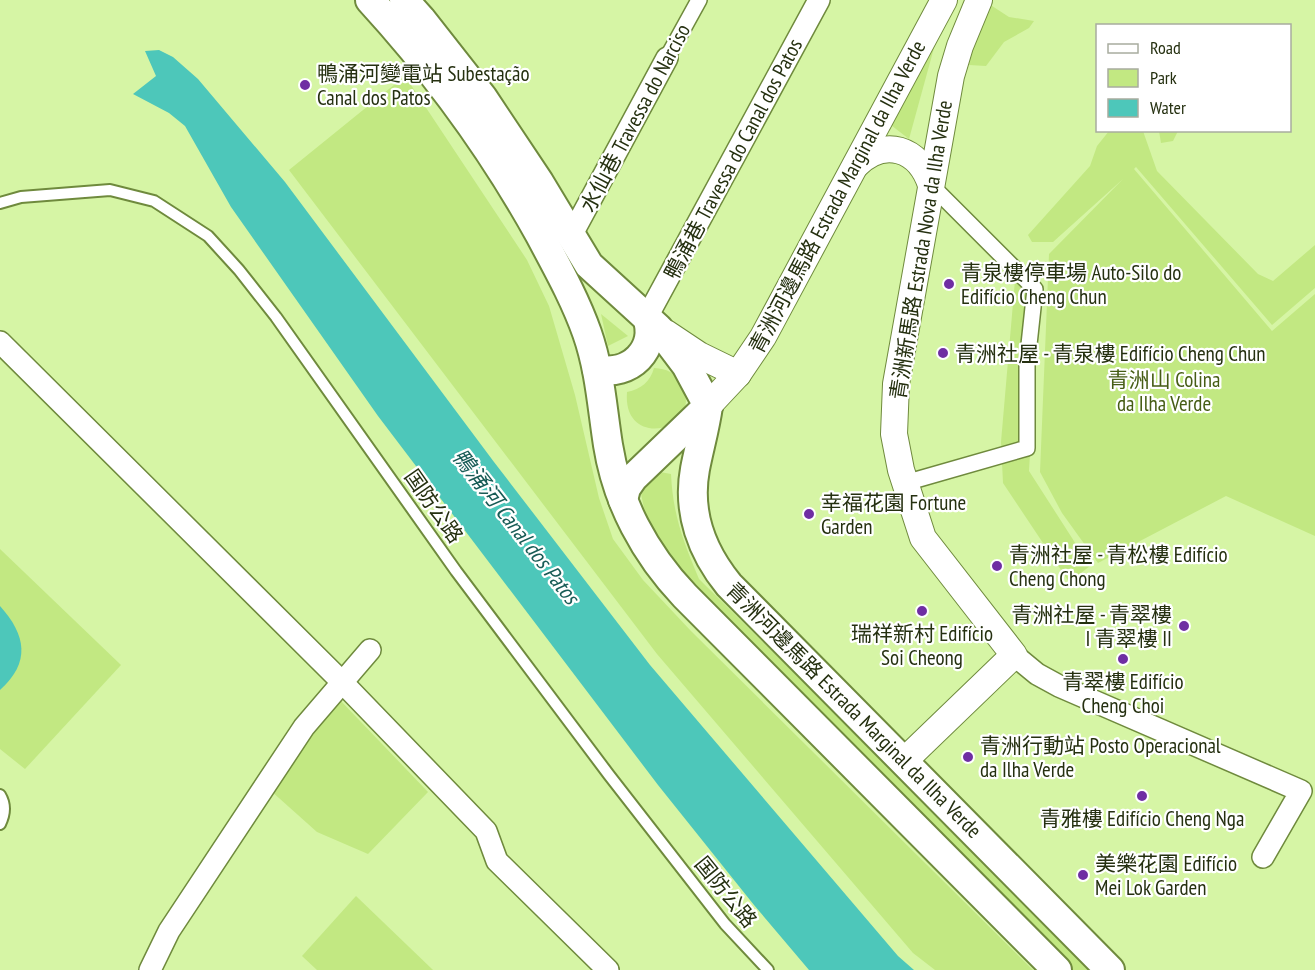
<svg xmlns="http://www.w3.org/2000/svg" width="1315" height="970" font-family="'PT Sans Narrow','Noto Sans SC',sans-serif">
<style>
.green{fill:#c2e882}
.water{fill:#4dc7ba}
.lines{fill:none;stroke-linecap:round;stroke-linejoin:round}
.service-casing{stroke:#6f8a3d;stroke-width:14}
.pedestrian-casing{stroke:#6f8a3d;stroke-width:18}
.minor-casing{stroke:#6f8a3d;stroke-width:24}
.tertiary-casing{stroke:#6f8a3d;stroke-width:28}
.secondary-casing{stroke:#6f8a3d;stroke-width:32}
.service{stroke:#fff;stroke-width:10}
.pedestrian{stroke:#fff;stroke-width:15}
.minor{stroke:#fff;stroke-width:21}
.tertiary{stroke:#fff;stroke-width:26}
.secondary{stroke:#fff;stroke-width:28}
.poi-dot{fill:#6f2ea3;stroke:#fff;stroke-width:2}
.labels{text-anchor:middle;dominant-baseline:central;stroke-width:4.5;stroke-linejoin:round;paint-order:stroke}
.poi-label{font-size:21px;fill:#253010;stroke:#fff;text-anchor:start}
.street-label{font-size:21px;fill:#253010;stroke:#fff}
.park-label{font-size:21px;fill:#465d15;stroke:#fff}
.water-label{font-size:22px;font-style:italic;fill:#185c56;stroke:#fff}
</style>
<rect width="100%" height="100%" fill="#d6f5a5"/>
<g class="green">
<polygon points="989,4 1009,17 1034,21 1029,28 1004,42 986,66 969,65 971,50"/>
<polygon points="937,37 909,139 887,122"/>
<polygon points="405,76 527,260 549,306 575,395 599,498 613,539 643,580 691,631 1033,970 935,970 913,953 657,654 289,170"/>
<polygon points="1143,131 1157,171 1258,274 1273,281 1315,245 1315,288 1272,325 1136,167 1134,169 1272,331 1315,294 1315,536 1226,496 1098,563 1062,513 1040,472 1049,254 1123,179 1053,242 1032,242 1028,235 1090,166 1097,146 1109,131"/>
<polygon points="1159,131 1159,130 1178,131 1173,141 1161,143"/>
<polygon points="1015,280 1040,281 1029,471 1090,566 1069,582 1003,483 1001,442"/>
<polygon points="601,314 628,336 608,346"/>
<path d="M 654,368 C 667,369 675,372 681,384 C 707,430 622,452 627,392 C 641,389 650,382 654,368 Z"/>
<path d="M 660,472 L 671,474 C 673,515 683,541 699,579 L 1093,970 L 1073,970 L 696,594 L 663,549 L 645,513 L 640,489 L 649,474 Z"/>
<polygon points="0,549 121,665 25,769 0,749"/>
<polygon points="338,698 428,792 368,854 317,832 270,790"/>
<polygon points="356,896 433,970 317,970 302,956"/>
</g>
<g class="water">
<polygon points="159,50 173,57 198,79 285,182 494,462 650,665 898,956 914,970 809,970 754,905 658,785 378,416 231,207 185,126 169,113 133,94 156,76 145,51"/>
<path d="M 0,606 C 26,635 31,662 0,690 Z"/>
</g>
<g class="lines">
<g class="service-casing">
<g id="service">
<polyline points="0,203 21,197 110,190 154,201 208,236 239,270 276,317 456,571 609,775 725,924 768,970"/>
<path d="M 0,795 C 6,805 5,814 0,824"/>
</g>
</g>
<g class="pedestrian-casing">
<g id="pedestrian">
<polyline points="667,58 699,0"/>
<polyline points="905,483 1027,448 1027,363 1035,289 931,185"/>
</g>
</g>
<g class="minor-casing">
<g id="minor">
<polyline points="571,236 667,58"/>
<polyline points="647,317 819,0"/>
<polyline points="0,342 342,682 486,831 497,861 608,970"/>
<polyline points="1014,655 1037,674 1059,686 1301,791 1263,857"/>
<polyline points="150,970 169,931 304,727 370,650"/>
</g>
</g>
<g class="tertiary-casing">
<g id="tertiary">
<path d="M 856,165 C 884,137 919,148 931,185"/>
<polyline points="666,333 699,355 738,374"/>
<polyline points="708,406 738,374 763,337 944,0"/>
<polyline points="904,761 1014,655 923,538 901,470 894,434 896,384 951,76 960,46 979,0"/>
</g>
</g>
<g class="secondary-casing">
<g id="secondary">
<path d="M 370,0 C 436,72 493,150 540,235 C 557,267 575,299 587,333 C 600,370 602,407 608,445 C 617,502 645,554 685,596 L 1057,970"/>
<polyline points="404,0 421,19 483,98 539,182 589,265 658,328 686,365 708,406"/>
<path d="M 597,369 C 630,377 658,349 647,317"/>
<path d="M 708,406 C 705,428 699,448 695,469 C 687,512 702,552 729,585 L 1110,970"/>
<polyline points="623,500 626,488 633,478 708,406"/>
</g>
</g>
<use href="#service" class="service"/>
<use href="#pedestrian" class="pedestrian"/>
<use href="#minor" class="minor"/>
<use href="#tertiary" class="tertiary"/>
<use href="#secondary" class="secondary"/>
</g>
<g class="poi-dot">
<circle cx="305" cy="85" r="6"/>
<circle cx="949" cy="284" r="6"/>
<circle cx="943" cy="353" r="6"/>
<circle cx="809" cy="514" r="6"/>
<circle cx="997" cy="566" r="6"/>
<circle cx="922" cy="611" r="6"/>
<circle cx="1184" cy="626" r="6"/>
<circle cx="1123" cy="659" r="6"/>
<circle cx="968" cy="757" r="6"/>
<circle cx="1142" cy="796" r="6"/>
<circle cx="1083" cy="875" r="6"/>
</g>
<g class="labels">
<g class="poi-label">
<text x="317" y="73">鴨涌河變電站 Subestação<tspan x="317" dy="24">Canal dos Patos</tspan></text>
<text x="961" y="272">青泉樓停車場 Auto-Silo do<tspan x="961" dy="24">Edifício Cheng Chun</tspan></text>
<text x="955" y="353">青洲社屋 - 青泉樓 Edifício Cheng Chun</text>
<text x="821" y="502">幸福花園 Fortune<tspan x="821" dy="24">Garden</tspan></text>
<text x="1009" y="554">青洲社屋 - 青松樓 Edifício<tspan x="1009" dy="24">Cheng Chong</tspan></text>
<text x="1172" y="614" text-anchor="end">青洲社屋 - 青翠樓<tspan x="1172" dy="24">I 青翠樓 II</tspan></text>
<text x="922" y="633" text-anchor="middle">瑞祥新村 Edifício<tspan x="922" dy="24">Soi Cheong</tspan></text>
<text x="1123" y="681" text-anchor="middle">青翠樓 Edifício<tspan x="1123" dy="24">Cheng Choi</tspan></text>
<text x="980" y="745">青洲行動站 Posto Operacional<tspan x="980" dy="24">da Ilha Verde</tspan></text>
<text x="1142" y="818" text-anchor="middle">青雅樓 Edifício Cheng Nga</text>
<text x="1095" y="863">美樂花園 Edifício<tspan x="1095" dy="24">Mei Lok Garden</tspan></text>
</g>
<g class="street-label">
<text transform="translate(635 118) rotate(-62)">水仙巷 Travessa do Narciso</text>
<text transform="translate(733 159) rotate(-62)">鴨涌巷 Travessa do Canal dos Patos</text>
<text transform="translate(837 197) rotate(-62)">青洲河邊馬路 Estrada Marginal da Ilha Verde</text>
<text transform="translate(921 250) rotate(-81)">青洲新馬路 Estrada Nova da Ilha Verde</text>
<text transform="translate(434 506) rotate(55)">国防公路</text>
<text transform="translate(854 710) rotate(45)">青洲河邊馬路 Estrada Marginal da Ilha Verde</text>
<text transform="translate(726 892) rotate(51)">国防公路</text>
</g>
<g class="park-label">
<text x="1164" y="379">青洲山 Colina<tspan x="1164" dy="24">da Ilha Verde</tspan></text>
</g>
<g class="water-label">
<text transform="translate(516 526) rotate(52)">鴨涌河 Canal dos Patos</text>
</g>
</g>
<rect x="1096" y="24" width="195" height="108" fill="#ffffff" stroke="#a8ac9f" stroke-width="1.5"/>
<rect x="1108" y="44" width="30" height="9" fill="#ffffff" stroke="#a8ac9f" stroke-width="1.5"/>
<text x="1150" y="54" font-size="18" fill="#253010">Road</text>
<rect x="1108" y="69" width="30" height="18" fill="#c2e882" stroke="#a8ac9f" stroke-width="1.5"/>
<text x="1150" y="84" font-size="18" fill="#253010">Park</text>
<rect x="1108" y="99" width="30" height="18" fill="#4dc7ba" stroke="#a8ac9f" stroke-width="1.5"/>
<text x="1150" y="114" font-size="18" fill="#253010">Water</text>
</svg>
